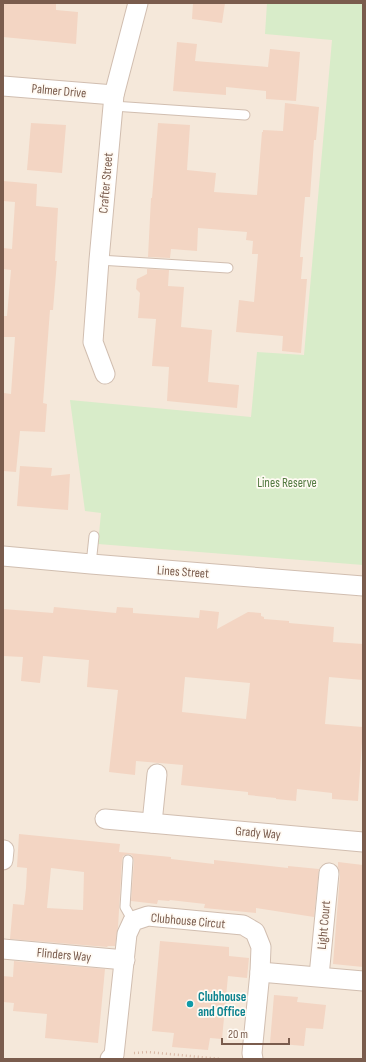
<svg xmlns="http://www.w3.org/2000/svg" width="366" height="1062" font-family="'Sofia Sans Condensed',sans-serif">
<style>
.residential{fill:#f5e8da}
.green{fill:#d8ecc9}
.building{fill:#f3d5c3;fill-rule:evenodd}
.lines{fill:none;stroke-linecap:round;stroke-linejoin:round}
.lane-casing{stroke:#d1beb0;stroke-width:11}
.street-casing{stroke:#d1beb0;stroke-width:21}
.path{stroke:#d9b8a5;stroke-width:2.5;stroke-dasharray:1 3;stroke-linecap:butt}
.lane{stroke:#fff;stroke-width:9}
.street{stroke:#fff;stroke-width:19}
.culture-dot{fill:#0f9aa8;stroke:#fffaf3;stroke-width:1.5}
.labels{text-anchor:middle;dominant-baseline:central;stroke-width:3.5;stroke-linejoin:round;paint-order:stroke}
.street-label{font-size:13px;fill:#7a5c4d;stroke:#fffaf3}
.park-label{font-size:13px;fill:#537a41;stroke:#fffaf3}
.culture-label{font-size:13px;font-weight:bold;fill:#0d838f;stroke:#fffaf3;text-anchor:start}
</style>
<rect width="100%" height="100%" fill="#fdf6ec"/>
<rect class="residential" x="3" y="3" width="360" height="1056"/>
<polygon class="green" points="267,3 363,3 363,565 98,544 101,513 85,511 70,400 251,417 257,352 304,355 332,40 265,34"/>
<g class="building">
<polygon points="3,3 56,3 56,10 78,12 76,44 3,37"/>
<polygon points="193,3 225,3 222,23 192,19"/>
<polygon points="177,42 197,44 195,61 268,67 270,49 300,52 296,101 266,99 266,91 226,87 226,95 173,91"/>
<polygon points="285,103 319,107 316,140 314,140 310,197 305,197 300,257 303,257 301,279 307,279 301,353 282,351 283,336 236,332 239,300 254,302 258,254 252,254 253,241 246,240 247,232 198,228 197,251 171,249 170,258 148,257 151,198 152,198 158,123 190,125 187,170 216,173 214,192 257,195 262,132 263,132 263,130 283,131"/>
<polygon points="31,123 66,125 62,173 27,170"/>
<polygon points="3,181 37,184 36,206 58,208 55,261 57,261 53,310 50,310 43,403 47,404 45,432 20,431 16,472 3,471 4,393 11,394 15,337 3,337 3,316 7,316 11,270 3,269 3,248 12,249 15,202 3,201"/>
<polygon points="147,269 169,270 168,286 184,287 181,327 212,330 208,382 239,385 237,408 167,401 169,367 152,366 156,319 138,318 140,293 136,289 137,279 147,274"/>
<polygon points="20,466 52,468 51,476 70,474 68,510 17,506"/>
<path d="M 54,607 L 116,613 L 117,607 L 133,608 L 133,613 L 199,618 L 200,610 L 219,612 L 217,629 L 248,612 L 261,613 L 261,616 L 264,617 L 264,619 L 289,621 L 289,623 L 334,627 L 333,642 L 363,644 L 363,680 L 329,677 L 325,724 L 363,727 L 358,801 L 332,799 L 332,793 L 297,789 L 296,801 L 276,799 L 276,798 L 248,795 L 248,792 L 181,785 L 183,765 L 136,761 L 135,775 L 109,772 L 118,690 L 87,687 L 89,660 L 43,656 L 40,683 L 21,681 L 23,657 L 3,656 L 3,609 L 53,613 ZM 185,677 L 250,683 L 246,719 L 182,712 Z"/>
<path d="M 19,834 L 120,844 L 119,852 L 171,857 L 171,859 L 214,864 L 214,860 L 288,868 L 288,866 L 319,869 L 314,917 L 256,908 L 256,913 L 204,908 L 205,904 L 170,900 L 169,901 L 158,900 L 157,904 L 131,901 L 134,860 L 132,855 L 128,854 L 123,856 L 122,860 L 118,927 L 115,946 L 108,946 L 107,947 L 10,939 L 13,904 L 24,905 L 26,888 L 27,868 L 17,867 ZM 51,868 L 84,872 L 83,910 L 47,908 Z"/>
<polygon points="338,862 363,865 363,967 333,964 340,874 338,867"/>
<polygon points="160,941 229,947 229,956 249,958 247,978 228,976 222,1039 210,1038 208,1050 172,1047 174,1033 152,1031"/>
<polygon points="14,961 105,969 98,1043 45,1038 47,1014 13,1011 14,1003 3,1002 3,976 13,977"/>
<polygon points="274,995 298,997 297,1002 326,1005 323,1029 306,1028 304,1046 270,1043"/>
</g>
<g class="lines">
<g class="lane-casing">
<g id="lane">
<polyline points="113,106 245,115"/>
<polyline points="99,260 228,268"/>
<polyline points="91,564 94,536"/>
<polyline points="128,860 125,907 133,921"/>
</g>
</g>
<g class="street-casing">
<g id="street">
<polyline points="3,86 114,95"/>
<polyline points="105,374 93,342 99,260 114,95 138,3"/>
<polyline points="3,556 91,564 363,586"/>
<polyline points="105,819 363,842"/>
<polyline points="152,823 157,774"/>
<polyline points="3,860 4,850"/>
<polyline points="3,949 125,960"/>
<polyline points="260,972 363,981"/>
<polyline points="319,976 329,873"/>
<polyline points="110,1059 114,1055 127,934 133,921 148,916 243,925 255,932 261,947 260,972 252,1053 253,1059"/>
</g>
</g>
<polyline class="path" points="134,1053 148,1052 221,1059"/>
<use href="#lane" class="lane"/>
<use href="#street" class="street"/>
</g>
<circle class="culture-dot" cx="190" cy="1004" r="4"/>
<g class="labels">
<g class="street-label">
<text transform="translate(59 91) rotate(5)">Palmer Drive</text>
<text transform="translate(106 183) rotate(-85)">Crafter Street</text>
<text transform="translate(183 572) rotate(4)">Lines Street</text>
<text transform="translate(258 833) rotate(5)">Grady Way</text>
<text transform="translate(188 921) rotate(5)">Clubhouse Circut</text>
<text transform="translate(324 925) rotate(-85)">Light Court</text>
<text transform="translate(64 955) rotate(5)">Flinders Way</text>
</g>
<g class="park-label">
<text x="287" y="483">Lines Reserve</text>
</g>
<g class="culture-label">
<text x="198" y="997">Clubhouse<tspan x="198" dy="15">and Office</tspan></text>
</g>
</g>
<rect width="366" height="1062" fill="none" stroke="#7a5c4d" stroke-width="8"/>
<path d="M222 1038v6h67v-6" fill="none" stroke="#7a5c4d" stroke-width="2"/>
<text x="228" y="1038" font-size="12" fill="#7a5c4d" stroke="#fffaf3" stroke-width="3" paint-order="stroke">20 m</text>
</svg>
